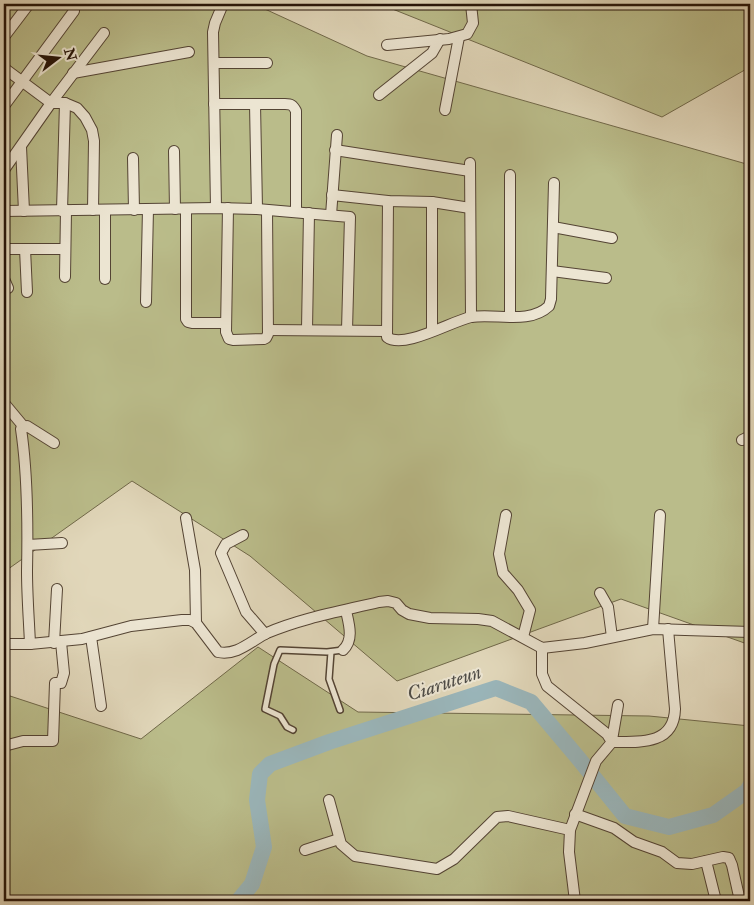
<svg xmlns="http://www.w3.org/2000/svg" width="754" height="905" font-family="'IM FELL Double Pica',serif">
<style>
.green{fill:#babc8a;stroke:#706849}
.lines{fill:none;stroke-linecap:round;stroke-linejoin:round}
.river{stroke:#9ab6bb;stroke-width:16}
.service-casing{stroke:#544434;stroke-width:8}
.minor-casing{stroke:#544434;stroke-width:12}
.service{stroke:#ece5d2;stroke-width:5}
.minor{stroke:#ece5d2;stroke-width:10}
.labels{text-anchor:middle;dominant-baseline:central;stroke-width:4;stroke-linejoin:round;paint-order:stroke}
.water-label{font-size:20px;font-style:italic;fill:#4e4c47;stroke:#ece5d2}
</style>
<rect width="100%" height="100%" fill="#e1d7ba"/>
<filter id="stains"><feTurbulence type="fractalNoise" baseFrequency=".004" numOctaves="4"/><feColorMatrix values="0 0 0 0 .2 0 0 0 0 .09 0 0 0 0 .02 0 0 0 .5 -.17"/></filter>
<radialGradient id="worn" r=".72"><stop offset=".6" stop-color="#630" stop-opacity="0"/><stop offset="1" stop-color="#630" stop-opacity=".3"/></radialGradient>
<g class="green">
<polygon points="4,4 254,4 367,56 750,165 750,645 621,599 397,681 250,556 132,481 4,572"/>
<polygon points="380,4 750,4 750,67 662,117"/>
<polygon points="258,647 358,712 649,716 750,726 750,901 4,901 4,694 141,739"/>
</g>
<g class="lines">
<polyline class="river" points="238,901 252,884 264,847 257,800 260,774 270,764 329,742 496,688 531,702 579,759 625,816 669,827 713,815 747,791 750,786"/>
<g class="service-casing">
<g id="service">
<polyline points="331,652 329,679 340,710"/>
<polyline points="293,730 287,727 280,716 265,709 274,664 280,650 327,652 343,650"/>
</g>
</g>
<g class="minor-casing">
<g id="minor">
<polyline points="4,37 29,4"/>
<polyline points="387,45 449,39 467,34 473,23 471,4"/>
<polyline points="214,63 267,63"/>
<polyline points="4,68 51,103 65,103 77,108 85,117 92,130 94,141 93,210"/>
<polyline points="73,73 189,52"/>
<polyline points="379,95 432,53 440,39"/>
<path d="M 214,104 L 285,104 C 291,104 293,105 296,111 L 296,212"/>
<polyline points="255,104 257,209"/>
<polyline points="4,106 74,11"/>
<polyline points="445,110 459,37"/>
<polyline points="21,147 24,211"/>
<polyline points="335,150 470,171"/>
<polyline points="174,151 175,209"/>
<polyline points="133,158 134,210"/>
<polyline points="470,163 471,317"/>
<polyline points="4,170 51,103 104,33"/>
<polyline points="332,195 388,201 432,202 470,208"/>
<path d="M 388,201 L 387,337 C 403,350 452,321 471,317 C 496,313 529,325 549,306 L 551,299 L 554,183"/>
<polyline points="432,202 432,331"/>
<polyline points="216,208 213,32 215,23 223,4"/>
<polyline points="228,208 226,332 229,339 233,340 264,339 266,338 268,334 267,210"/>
<polyline points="186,209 186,319 188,322 192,323 226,323"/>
<polyline points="105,210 105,279"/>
<polyline points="4,211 216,208 257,209 350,217 347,330"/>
<polyline points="62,211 65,103"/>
<polyline points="331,215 337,135"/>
<polyline points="553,227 612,238"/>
<polyline points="4,249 65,249"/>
<polyline points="25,249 27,292"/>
<polyline points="552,271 606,278"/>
<polyline points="65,277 66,210"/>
<polyline points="4,279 8,288"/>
<polyline points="146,302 148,209"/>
<polyline points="510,316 510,175"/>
<polyline points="307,329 309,213"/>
<polyline points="268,330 387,331"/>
<polyline points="4,403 24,427"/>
<polyline points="742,440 750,436"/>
<polyline points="506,515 499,554 503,573 518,590 530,610 523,637"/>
<polyline points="186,518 195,570 196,623"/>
<polyline points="243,535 226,544 221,553 246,612 265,634"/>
<polyline points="28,545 62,543"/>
<polyline points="600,593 608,607 612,637"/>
<polyline points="653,629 660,515"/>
<polyline points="91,637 101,706"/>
<polyline points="54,643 57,589"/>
<path d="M 4,644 L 30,644 L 82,639 L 131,626 L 182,620 L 190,620 L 196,623 L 218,652 C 237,656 251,641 267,633 C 302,618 342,611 379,602 L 388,601 L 396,603 L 402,610 L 409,614 L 430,618 L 478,619 L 492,621 L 542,648 L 585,643 L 653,629 L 750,632"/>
<path d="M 30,644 C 29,620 27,596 27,571 C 28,524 28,476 21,429 L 27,426 L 54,443"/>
<polyline points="542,648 542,674 547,686 607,734 612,742 596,761 570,830 569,852 575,901"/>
<path d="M 343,650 C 354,640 349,624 346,611"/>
<polyline points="612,740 618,705"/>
<path d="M 612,742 C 640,742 674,745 675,709 L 668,629"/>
<polyline points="4,746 23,741 53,741 55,683 61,683 64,673 61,642"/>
<polyline points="329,800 341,844 355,856 437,869 454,859 497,817 508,816 570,830"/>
<polyline points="575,814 614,828 634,842 662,852 677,863 692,864 723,857 729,858 732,865 740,901"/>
<polyline points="305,850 339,839"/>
<polyline points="706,861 716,901"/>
</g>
</g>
<use href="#service" class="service"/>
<use href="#minor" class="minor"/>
</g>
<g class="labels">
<g class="water-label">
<text transform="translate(444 683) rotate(-18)">Ciaruteun</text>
</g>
</g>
<rect width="754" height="905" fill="none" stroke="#e1d7ba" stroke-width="20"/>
<rect x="5" y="5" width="744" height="895" fill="none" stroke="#251308" stroke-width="2.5"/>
<rect x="10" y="10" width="734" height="885" fill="none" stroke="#251308"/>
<g transform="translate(58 58) rotate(74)" stroke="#ece5d2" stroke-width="4" paint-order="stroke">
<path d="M0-4L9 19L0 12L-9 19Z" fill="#251308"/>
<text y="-8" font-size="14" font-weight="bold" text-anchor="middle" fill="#251308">N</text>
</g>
<rect width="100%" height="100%" filter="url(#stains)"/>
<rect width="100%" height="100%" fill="url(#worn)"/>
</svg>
